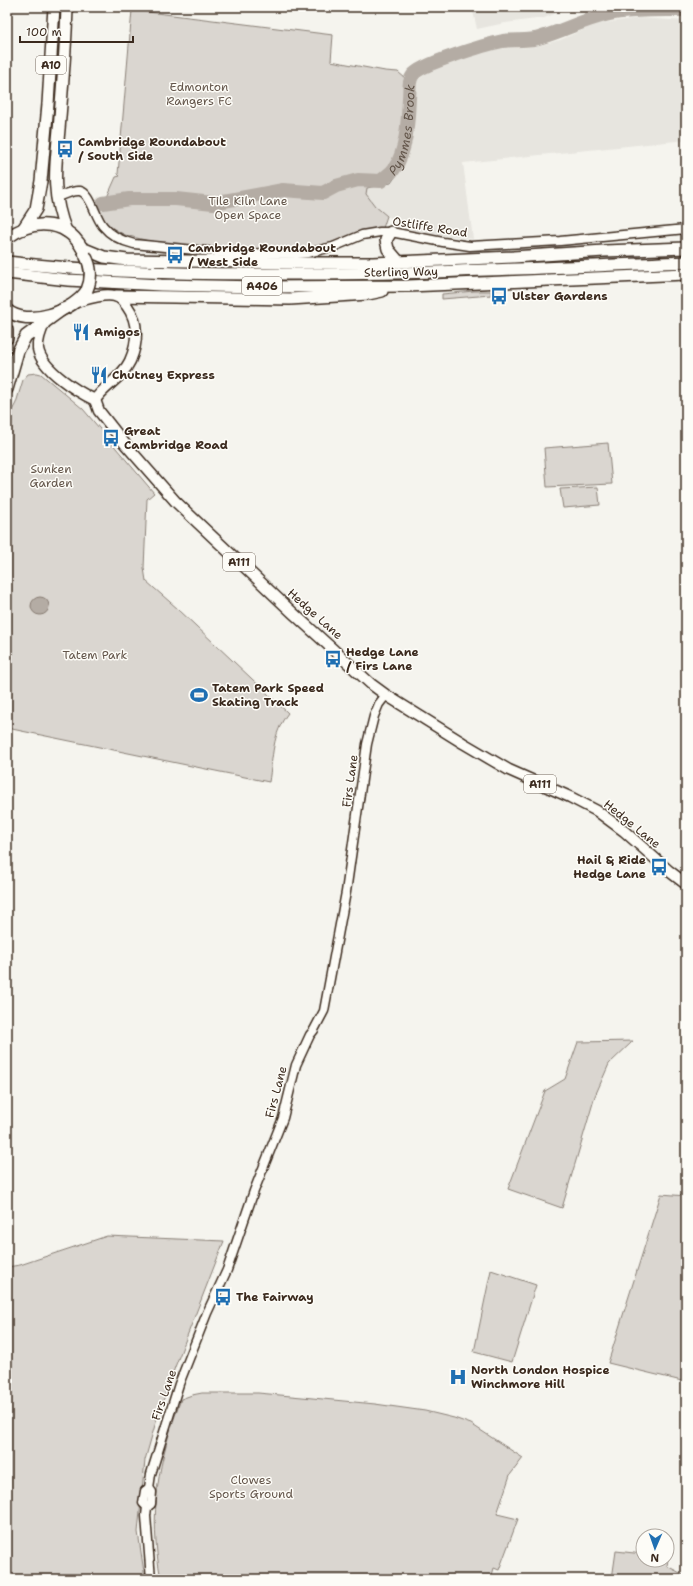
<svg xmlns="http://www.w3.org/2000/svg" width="693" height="1586" font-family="'Shantell Sans',sans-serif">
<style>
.built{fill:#e7e5df}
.green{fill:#dad6d0;stroke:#8a8077}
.water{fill:#b4aca4;stroke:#84786e}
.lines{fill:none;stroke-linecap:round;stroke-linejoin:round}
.river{stroke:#b4aca4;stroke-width:14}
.minor-casing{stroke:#3b2a1e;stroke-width:11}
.major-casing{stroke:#3b2a1e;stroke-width:13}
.highway-casing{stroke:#3b2a1e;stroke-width:14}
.minor{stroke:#fdfcf7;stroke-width:8}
.major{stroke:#fdfcf7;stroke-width:10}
.highway{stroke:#fdfcf7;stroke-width:11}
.highway-bridge-casing{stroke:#3b2a1e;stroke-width:14;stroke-linecap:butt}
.highway-bridge{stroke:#fdfcf7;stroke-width:11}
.labels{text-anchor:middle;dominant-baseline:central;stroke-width:3;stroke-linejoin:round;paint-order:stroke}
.shield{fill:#fdfcf7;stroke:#75695f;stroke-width:1}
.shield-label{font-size:11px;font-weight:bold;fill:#3b2a1e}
.park-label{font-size:12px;fill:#63554a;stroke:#fdfcf7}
.poi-label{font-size:12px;font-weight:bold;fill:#3b2a1e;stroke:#fdfcf7;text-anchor:start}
.street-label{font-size:12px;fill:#3b2a1e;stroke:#fdfcf7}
.water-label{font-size:13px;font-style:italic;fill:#65584d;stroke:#fdfcf7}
</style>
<rect width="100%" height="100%" fill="#f5f4ee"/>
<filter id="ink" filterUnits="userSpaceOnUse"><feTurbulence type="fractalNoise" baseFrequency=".025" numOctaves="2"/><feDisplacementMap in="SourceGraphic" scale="8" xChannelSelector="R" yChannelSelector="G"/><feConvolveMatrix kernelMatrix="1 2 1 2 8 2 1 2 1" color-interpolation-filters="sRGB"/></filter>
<g filter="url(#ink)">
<g class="built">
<polygon points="472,7 567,7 564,10 544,18 505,23 477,29"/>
<polygon points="639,18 686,21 686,140 463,163 473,239 417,232 387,216 375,206 366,194 367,188 391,183 412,125 413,85 426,73 472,52 491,49 532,47 560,40 596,24"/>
</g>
<g class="green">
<polygon points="132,10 333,35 331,61 385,71 398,72 413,85 412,125 403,166 391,183 367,188 366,194 375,206 387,216 383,228 356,233 338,241 303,249 272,250 233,249 187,246 153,242 125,235 107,225 97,205 108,195 116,177 120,176 118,174"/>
<polygon points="474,291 491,291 491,295 442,299 442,294"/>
<path d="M 37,373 L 41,374 L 83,409 L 154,493 L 147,499 L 144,568 L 146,581 L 178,609 L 288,713 C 272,734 273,757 269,782 L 7,728 L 7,420 L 16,403 L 23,380 L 28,374 Z"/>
<polygon points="608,443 612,484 547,487 544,448"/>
<polygon points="598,487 600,505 563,508 560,489"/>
<polygon points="633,1041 609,1064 595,1096 562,1208 508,1189 545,1091 565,1079 578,1042"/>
<polygon points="661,1194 686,1196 686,1382 608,1363"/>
<polygon points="107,1236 224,1241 175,1367 157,1418 145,1460 138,1532 145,1579 7,1579 7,1267 20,1265"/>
<polygon points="491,1270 536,1285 512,1362 474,1352"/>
<path d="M 202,1393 L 258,1393 L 302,1397 L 375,1404 L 425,1411 L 454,1418 L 471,1424 L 523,1458 L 510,1475 L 497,1514 L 518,1519 L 499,1570 L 494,1568 L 491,1579 L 161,1579 C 148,1513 158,1461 181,1399 L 192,1395 Z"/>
<polygon points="659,1531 671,1537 667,1566 686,1576 686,1579 612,1579 616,1551 643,1554 643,1560 667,1560 667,1536 659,1536"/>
</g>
<circle class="water" cx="40" cy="606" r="9"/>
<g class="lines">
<path class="river" id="s1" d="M 103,203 L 129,199 L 176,199 L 213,203 L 283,190 L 323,193 L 336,186 L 358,180 L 381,181 C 385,177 391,173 394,169 C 407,151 408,119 409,98 C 410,91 408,81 413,75 C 420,64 488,44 503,41 C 516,39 529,42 542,37 C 566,30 589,17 614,13 C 638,9 662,10 686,10"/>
<g class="minor-casing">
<g id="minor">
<path d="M 56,198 C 64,195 72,190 80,191 C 91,193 95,217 103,226 C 111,236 122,241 134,244 L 226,253 L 297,254 L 307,253 L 333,247 L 362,235 L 380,232 L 391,232 L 443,242 L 470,246 L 560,241 L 686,229"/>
<polyline points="147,1507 151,1504 152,1492 149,1488"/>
<polyline points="151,1579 146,1516 147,1507 143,1503 145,1491 149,1488 151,1474 179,1384 207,1313 227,1270 254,1191 283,1118 296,1065 310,1035 314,1030 324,1011 346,892 367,744 374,716 379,704 386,695"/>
</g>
</g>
<g class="major-casing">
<g id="major">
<path d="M 76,302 C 87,299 103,293 115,296 C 120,297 124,302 127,306 C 139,322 138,343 130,361 C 122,378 104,386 95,400"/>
<path d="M 45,322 C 41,330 37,340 38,349 C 42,370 78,392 95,400"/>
<polyline points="95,400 99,411 125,444 176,502 293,613 371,684 386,695 463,743 509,770 570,797 597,811 624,831 669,871 686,884"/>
</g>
</g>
<g class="highway-casing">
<g id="highway">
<polyline points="23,229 36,209 41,181 48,104 54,7"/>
<path d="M 66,231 C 49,188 57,161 60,117 C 63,80 66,44 67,7"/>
<polyline points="391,232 386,240 388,249 399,262"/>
<path d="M 7,238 C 35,217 70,220 85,254"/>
<polyline points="82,248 104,257 127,260 298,263 373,263 513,257 604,251 686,248"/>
<path d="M 7,262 C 91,272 175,274 259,274 C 402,275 544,268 686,262"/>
<polyline points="7,273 68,280 161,285 265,287 408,286 686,274"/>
<polyline points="116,296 290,299 368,294 382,291"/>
<path d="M 7,310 C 27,328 74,311 87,290"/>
<polyline points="7,330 7,338"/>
<polyline points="7,389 18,351 26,336 63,309"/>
</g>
</g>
<use href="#minor" class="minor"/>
<use href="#major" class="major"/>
<use href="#highway" class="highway"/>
<g class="highway-bridge-casing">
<path id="highway-bridge" d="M 85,255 C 92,267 92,278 87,290"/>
</g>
<use href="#highway-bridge" class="highway-bridge"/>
</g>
</g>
<defs>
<g id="bus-bare" transform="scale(1.38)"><path d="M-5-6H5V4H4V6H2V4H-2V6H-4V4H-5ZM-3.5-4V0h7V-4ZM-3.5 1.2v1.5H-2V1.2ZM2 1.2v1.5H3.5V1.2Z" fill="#1f6fb2" stroke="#fdfcf7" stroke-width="2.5" paint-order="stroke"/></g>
<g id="restaurant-bare" transform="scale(1.38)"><path d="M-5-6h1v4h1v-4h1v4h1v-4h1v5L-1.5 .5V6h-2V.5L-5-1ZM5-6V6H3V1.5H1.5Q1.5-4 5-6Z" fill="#1f6fb2" stroke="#fdfcf7" stroke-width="2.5" paint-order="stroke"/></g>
<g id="stadium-bare" transform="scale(1.38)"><path d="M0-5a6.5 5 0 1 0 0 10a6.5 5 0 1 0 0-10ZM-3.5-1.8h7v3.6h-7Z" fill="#1f6fb2" stroke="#fdfcf7" stroke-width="2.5" paint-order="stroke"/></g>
<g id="hospital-bare" transform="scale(1.38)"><path d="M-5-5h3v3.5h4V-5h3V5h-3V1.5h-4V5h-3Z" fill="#1f6fb2" stroke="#fdfcf7" stroke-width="2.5" paint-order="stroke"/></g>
</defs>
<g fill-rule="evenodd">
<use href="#bus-bare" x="65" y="149"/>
<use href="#bus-bare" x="175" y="255"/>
<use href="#bus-bare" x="499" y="296"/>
<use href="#restaurant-bare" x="81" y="332"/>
<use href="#restaurant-bare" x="99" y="375"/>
<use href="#bus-bare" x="111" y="438"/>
<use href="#bus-bare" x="333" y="659"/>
<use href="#stadium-bare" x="199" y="695"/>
<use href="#bus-bare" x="659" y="867"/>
<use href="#bus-bare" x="223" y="1297"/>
<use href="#hospital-bare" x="458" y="1377"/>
</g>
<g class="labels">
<g class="shield">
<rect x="36" y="56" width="30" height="18" rx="3"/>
<rect x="242" y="277" width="40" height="18" rx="3"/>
<rect x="223" y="553" width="32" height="18" rx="3"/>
<rect x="524" y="775" width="32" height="18" rx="3"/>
</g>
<g class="shield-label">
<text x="51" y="65">A10</text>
<text x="262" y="286">A406</text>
<text x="239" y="562">A111</text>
<text x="540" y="784">A111</text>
</g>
<g class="park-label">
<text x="199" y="87">Edmonton<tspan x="199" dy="14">Rangers FC</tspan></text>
<text x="248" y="201">Tile Kiln Lane<tspan x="248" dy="14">Open Space</tspan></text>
<text x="51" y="469">Sunken<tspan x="51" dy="14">Garden</tspan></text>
<text x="95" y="655">Tatem Park</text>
<text x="251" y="1480">Clowes<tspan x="251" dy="14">Sports Ground</tspan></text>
</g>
<g class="poi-label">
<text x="78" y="142">Cambridge Roundabout<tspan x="78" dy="14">/ South Side</tspan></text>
<text x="188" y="248">Cambridge Roundabout<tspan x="188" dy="14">/ West Side</tspan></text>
<text x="512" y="296">Ulster Gardens</text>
<text x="94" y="332">Amigos</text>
<text x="112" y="375">Chutney Express</text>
<text x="124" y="431">Great<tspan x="124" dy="14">Cambridge Road</tspan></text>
<text x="346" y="652">Hedge Lane<tspan x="346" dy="14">/ Firs Lane</tspan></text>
<text x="212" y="688">Tatem Park Speed<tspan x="212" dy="14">Skating Track</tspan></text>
<text x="646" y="860" text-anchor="end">Hail &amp; Ride<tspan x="646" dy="14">Hedge Lane</tspan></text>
<text x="236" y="1297">The Fairway</text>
<text x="471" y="1370">North London Hospice<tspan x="471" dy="14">Winchmore Hill</tspan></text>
</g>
<g class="street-label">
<text transform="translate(430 227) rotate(9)">Ostliffe Road</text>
<text transform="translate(401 272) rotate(-1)">Sterling Way</text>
<text transform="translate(315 614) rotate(42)">Hedge Lane</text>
<text transform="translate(350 781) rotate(-82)">Firs Lane</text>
<text transform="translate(632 824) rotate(39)">Hedge Lane</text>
<text transform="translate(276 1092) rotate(-75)">Firs Lane</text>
<text transform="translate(164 1395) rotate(-71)">Firs Lane</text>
</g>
<g class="water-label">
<text stroke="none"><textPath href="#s1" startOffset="341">Pymmes Brook</textPath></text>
</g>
</g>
<rect width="693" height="1586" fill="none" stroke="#fdfcf7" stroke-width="24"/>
<rect x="12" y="12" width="669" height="1562" fill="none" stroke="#3b2a1e" stroke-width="1.5" filter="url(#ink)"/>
<g transform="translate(655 1548) rotate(182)"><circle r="19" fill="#fdfcf7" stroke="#afa8a0"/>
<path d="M0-3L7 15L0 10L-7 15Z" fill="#1f6fb2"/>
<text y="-6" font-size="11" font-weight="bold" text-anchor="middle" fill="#3b2a1e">N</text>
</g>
<path d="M20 36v6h113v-6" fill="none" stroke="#3b2a1e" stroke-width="2"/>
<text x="26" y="36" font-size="12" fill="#3b2a1e" stroke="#fdfcf7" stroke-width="3" paint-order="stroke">100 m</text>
</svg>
